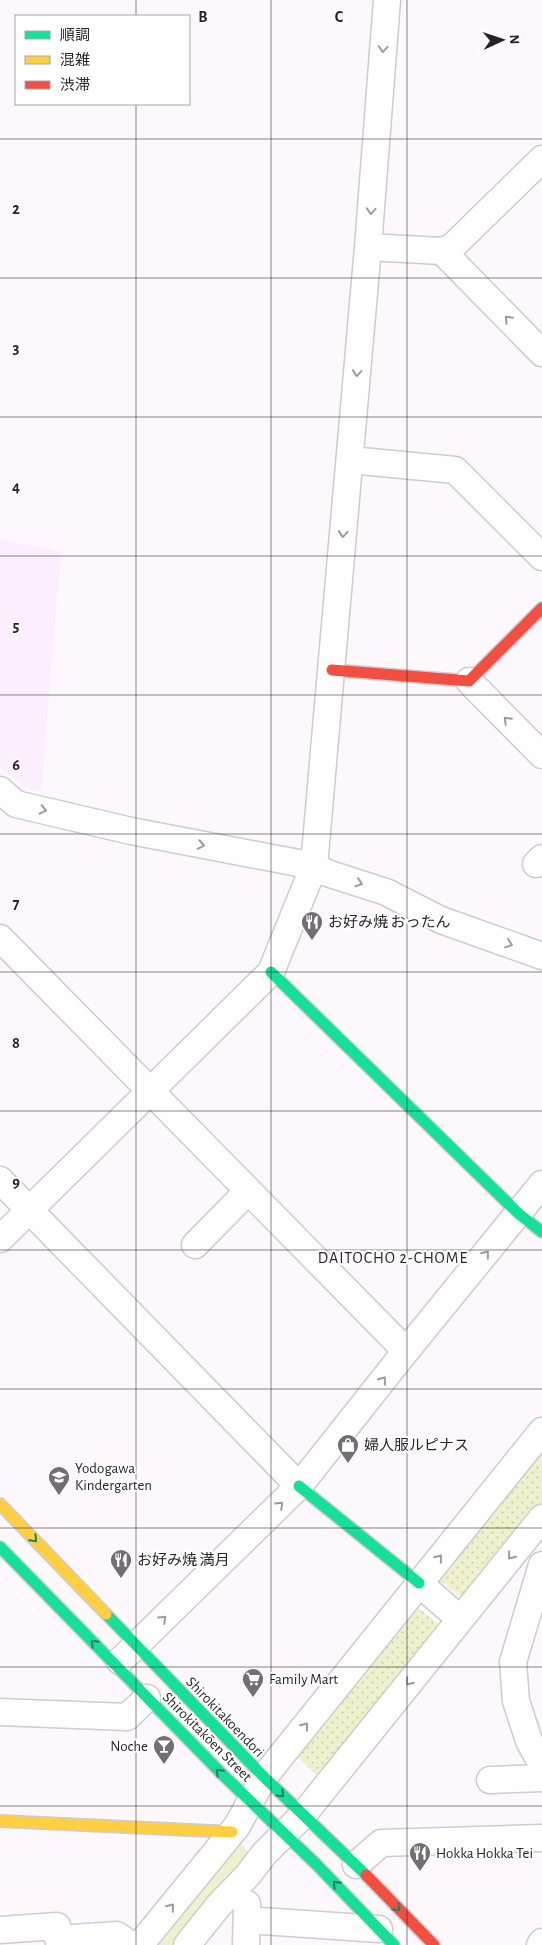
<svg xmlns="http://www.w3.org/2000/svg" width="542" height="1945" font-family="'Alegreya Sans','Noto Sans JP',sans-serif">
<style>
.built{fill:#fceffd}
.grass{fill:#eff1cc}
.park{fill:url(#park-dots)}
.lines{fill:none;stroke-linecap:round;stroke-linejoin:round}
.street-casing{stroke:#cfcbcf;stroke-width:29}
.fast-casing{stroke:#cfcbcf;stroke-width:14}
.slow-casing{stroke:#cfcbcf;stroke-width:14}
.jam-casing{stroke:#cfcbcf;stroke-width:14}
.street{stroke:#fffeff;stroke-width:26}
.fast{stroke:#16e098;stroke-width:11}
.slow{stroke:#ffcf43;stroke-width:11}
.jam{stroke:#f24e42;stroke-width:11}
.oneway{stroke:#9e9b9f}
.oneway2{stroke:#1f8260}
.grid{fill:none;stroke:#282329;stroke-width:1;stroke-opacity:0.55}
.labels{text-anchor:middle;dominant-baseline:central;stroke-width:4;stroke-linejoin:round;paint-order:stroke}
.poi-label{font-size:15px;fill:#282329;stroke:#fff;text-anchor:start}
.street-label{font-size:15px;fill:#282329;stroke:#fff}
.neighbourhood-label{font-size:16px;letter-spacing:1px;fill:#282329;stroke:#fff}
.grid-label{font-size:16px;text-anchor:middle;font-weight:bold;fill:#282329;stroke:#fff;stroke-width:4;stroke-linejoin:round;paint-order:stroke}
</style>
<defs>
<pattern id="park-dots" width="8" height="8" patternUnits="userSpaceOnUse" patternTransform="scale(1.25)"><rect width="8" height="8" fill="#eff1cc"/><path d="M2 2h.1M6 6h.1" fill="none" stroke="#cdceaf" stroke-width="1.8" stroke-linecap="round"/></pattern>
</defs>
<rect width="100%" height="100%" fill="#fcf8fc"/>
<polygon class="built" points="0,540 61,551 41,792 23,786 0,767"/>
<polygon class="grass" points="239,1842 250,1853 176,1945 156,1945"/>
<g class="park">
<polygon points="542,1441 542,1509 467,1602 434,1576"/>
<polygon points="411,1602 446,1630 322,1781 293,1752"/>
</g>
<g class="lines">
<g class="street-casing">
<g id="street">
<polyline points="368,247 442,251 542,353"/>
<polyline points="442,251 452,247 542,159"/>
<polyline points="350,460 455,470 542,557"/>
<polyline points="469,681 542,755"/>
<polyline points="0,790 16,804 131,831 314,866 327,873 386,892 441,920 542,956"/>
<polyline points="536,864 542,858"/>
<polyline points="0,938 406,1351"/>
<polyline points="0,1180 299,1486"/>
<polyline points="0,1239 271,972 314,866 368,247 387,0"/>
<polyline points="195,1245 248,1191"/>
<polyline points="542,1565 513,1662 516,1701 529,1741 542,1764"/>
<polyline points="419,1583 460,1619"/>
<polyline points="120,1661 299,1486 406,1351 542,1184"/>
<polyline points="0,1712 127,1717 147,1698"/>
<polyline points="490,1780 542,1778"/>
<polyline points="356,1865 381,1843 542,1838"/>
<polyline points="247,1920 379,1929"/>
<polyline points="0,1930 57,1926 58,1939 117,1935 131,1945"/>
<polyline points="140,1945 237,1826 264,1777 542,1431"/>
<polyline points="187,1945 219,1905 248,1875 264,1854 303,1815 542,1518"/>
<polyline points="246,1945 247,1904"/>
<polyline points="540,1945 542,1942"/>
</g>
</g>
<g class="fast-casing">
<g id="fast">
<polyline points="271,972 519,1214 542,1232"/>
<polyline points="299,1486 419,1583"/>
<polyline points="0,1547 222,1774 316,1864 394,1945"/>
<polyline points="106,1614 264,1777 366,1875"/>
</g>
</g>
<g class="slow-casing">
<g id="slow">
<polyline points="0,1504 106,1614"/>
<polyline points="0,1821 232,1832"/>
</g>
</g>
<g class="jam-casing">
<g id="jam">
<polyline points="332,670 469,681 542,608"/>
<polyline points="366,1875 434,1945"/>
</g>
</g>
<use href="#street" class="street"/>
<use href="#fast" class="fast"/>
<use href="#slow" class="slow"/>
<use href="#jam" class="jam"/>
</g>
<defs><path id="oneway-chevron" d="M-2-3.5L2.5 0L-2 3.5" fill="none" stroke-width="1.6" stroke-linecap="round" stroke-linejoin="round" transform="scale(1.25)"/></defs>
<g class="oneway">
<use href="#oneway-chevron" transform="translate(383 49) rotate(94)"/>
<use href="#oneway-chevron" transform="translate(371 211) rotate(94)"/>
<use href="#oneway-chevron" transform="translate(508 319) rotate(-134)"/>
<use href="#oneway-chevron" transform="translate(357 373) rotate(95)"/>
<use href="#oneway-chevron" transform="translate(343 534) rotate(95)"/>
<use href="#oneway-chevron" transform="translate(507 720) rotate(-135)"/>
<use href="#oneway-chevron" transform="translate(43 810) rotate(13)"/>
<use href="#oneway-chevron" transform="translate(201 845) rotate(11)"/>
<use href="#oneway-chevron" transform="translate(359 883) rotate(18)"/>
<use href="#oneway-chevron" transform="translate(509 944) rotate(19)"/>
<use href="#oneway-chevron" transform="translate(486 1254) rotate(-51)"/>
<use href="#oneway-chevron" transform="translate(383 1380) rotate(-52)"/>
<use href="#oneway-chevron" transform="translate(280 1505) rotate(-44)"/>
<use href="#oneway-chevron" transform="translate(511 1556) rotate(129)"/>
<use href="#oneway-chevron" transform="translate(439 1558) rotate(-51)"/>
<use href="#oneway-chevron" transform="translate(163 1619) rotate(-44)"/>
<use href="#oneway-chevron" transform="translate(409 1682) rotate(129)"/>
<use href="#oneway-chevron" transform="translate(305 1726) rotate(-52)"/>
<use href="#oneway-chevron" transform="translate(171 1907) rotate(-51)"/>
</g>
<g class="oneway2">
<use href="#oneway-chevron" transform="translate(34 1539) rotate(46)"/>
<use href="#oneway-chevron" transform="translate(94 1643) rotate(-135)"/>
<use href="#oneway-chevron" transform="translate(219 1772) rotate(-135)"/>
<use href="#oneway-chevron" transform="translate(281 1794) rotate(44)"/>
<use href="#oneway-chevron" transform="translate(336 1884) rotate(-134)"/>
<use href="#oneway-chevron" transform="translate(397 1908) rotate(46)"/>
</g>
<path class="grid" d="M 136,0 L 136,16M 271,0 L 271,1945M 407,0 L 407,1945M 136,104 L 136,1945M 0,139 L 542,139M 0,278 L 542,278M 0,417 L 542,417M 0,556 L 542,556M 0,695 L 542,695M 0,834 L 542,834M 0,972 L 542,972M 0,1111 L 542,1111M 0,1250 L 542,1250M 0,1389 L 542,1389M 0,1528 L 542,1528M 0,1667 L 542,1667M 0,1806 L 542,1806"/>
<defs>
<g id="restaurant-pin" transform="scale(1.125)"><path d="M0 17L-7.5 6A9.5 9.5 0 1 1 7.5 6Z" fill="#726e73" stroke="#fff"/><path d="M-5-6h1v4h1v-4h1v4h1v-4h1v5L-1.5 .5V6h-2V.5L-5-1ZM5-6V6H3V1.5H1.5Q1.5-4 5-6Z" fill="#fff"/></g>
<g id="shop-pin" transform="scale(1.125)"><path d="M0 17L-7.5 6A9.5 9.5 0 1 1 7.5 6Z" fill="#726e73" stroke="#fff"/><path d="M-5-2.5h2.3a2.7 3.5 0 0 1 5.4 0H5L5.5 6h-11ZM-1.5-2.5h3a1.5 2.3 0 0 0-3 0Z" fill="#fff"/></g>
<g id="school-pin" transform="scale(1.125)"><path d="M0 17L-7.5 6A9.5 9.5 0 1 1 7.5 6Z" fill="#726e73" stroke="#fff"/><path d="M0-5L7-2L0 1L-7-2ZM-4 1L0 2.5L4 1V4Q0 6-4 4Z" fill="#fff"/></g>
<g id="supermarket-pin" transform="scale(1.125)"><path d="M0 17L-7.5 6A9.5 9.5 0 1 1 7.5 6Z" fill="#726e73" stroke="#fff"/><path d="M-6-5.5h2.5l.6 2H6L4.5 2H-2.5L-4.4-4H-6ZM-1.5 3.2a1.3 1.3 0 1 0 .1 0ZM3 3.2a1.3 1.3 0 1 0 .1 0Z" fill="#fff"/></g>
<g id="bar-pin" transform="scale(1.125)"><path d="M0 17L-7.5 6A9.5 9.5 0 1 1 7.5 6Z" fill="#726e73" stroke="#fff"/><path d="M-6-5H6L.8 .8V4.5H3.5V6h-7V4.5H-.8V.8Z" fill="#fff"/></g>
</defs>
<g fill-rule="evenodd">
<use href="#restaurant-pin" x="312" y="922"/>
<use href="#shop-pin" x="348" y="1445"/>
<use href="#school-pin" x="59" y="1477"/>
<use href="#restaurant-pin" x="121" y="1560"/>
<use href="#supermarket-pin" x="253" y="1679"/>
<use href="#bar-pin" x="164" y="1746"/>
<use href="#restaurant-pin" x="420" y="1853"/>
</g>
<g class="labels">
<g class="poi-label">
<text x="328" y="922">お好み焼 おったん</text>
<text x="364" y="1445">婦人服ルピナス</text>
<text x="75" y="1468">Yodogawa<tspan x="75" dy="17">Kindergarten</tspan></text>
<text x="137" y="1560">お好み焼 満月</text>
<text x="269" y="1679">Family Mart</text>
<text x="148" y="1746" text-anchor="end">Noche</text>
<text x="436" y="1853">Hokka Hokka Tei</text>
</g>
<g class="street-label">
<text transform="translate(225 1717) rotate(46)">Shirokitakoendori</text>
<text transform="translate(207 1737) rotate(45)">Shirokitakōen Street</text>
</g>
<g class="neighbourhood-label">
<text x="393" y="1258">DAITOCHO 2-CHOME</text>
</g>
</g>
<g class="grid-label">
<text x="203" y="22">B</text>
<text x="339" y="22">C</text>
<text x="16" y="214">2</text>
<text x="16" y="353">3</text>
<text x="16" y="492">4</text>
<text x="16" y="631">5</text>
<text x="16" y="770">6</text>
<text x="16" y="909">7</text>
<text x="16" y="1048">8</text>
<text x="16" y="1187">9</text>
</g>
<rect x="15" y="15" width="175" height="90" fill="#ffffff" stroke="#a9a7a9"/>
<rect x="25" y="31" width="25" height="8" fill="#16e098" stroke="#a9a7a9"/>
<text x="60" y="40" font-size="15" fill="#282329">順調</text>
<rect x="25" y="56" width="25" height="8" fill="#ffcf43" stroke="#a9a7a9"/>
<text x="60" y="65" font-size="15" fill="#282329">混雑</text>
<rect x="25" y="81" width="25" height="8" fill="#f24e42" stroke="#a9a7a9"/>
<text x="60" y="90" font-size="15" fill="#282329">渋滞</text>
<g transform="translate(502 40) rotate(87)" stroke="#ffffff" stroke-width="4" paint-order="stroke">
<path d="M0-4L9 19L0 12L-9 19Z" fill="#282329"/>
<text y="-8" font-size="14" font-weight="bold" text-anchor="middle" fill="#282329">N</text>
</g>
</svg>
